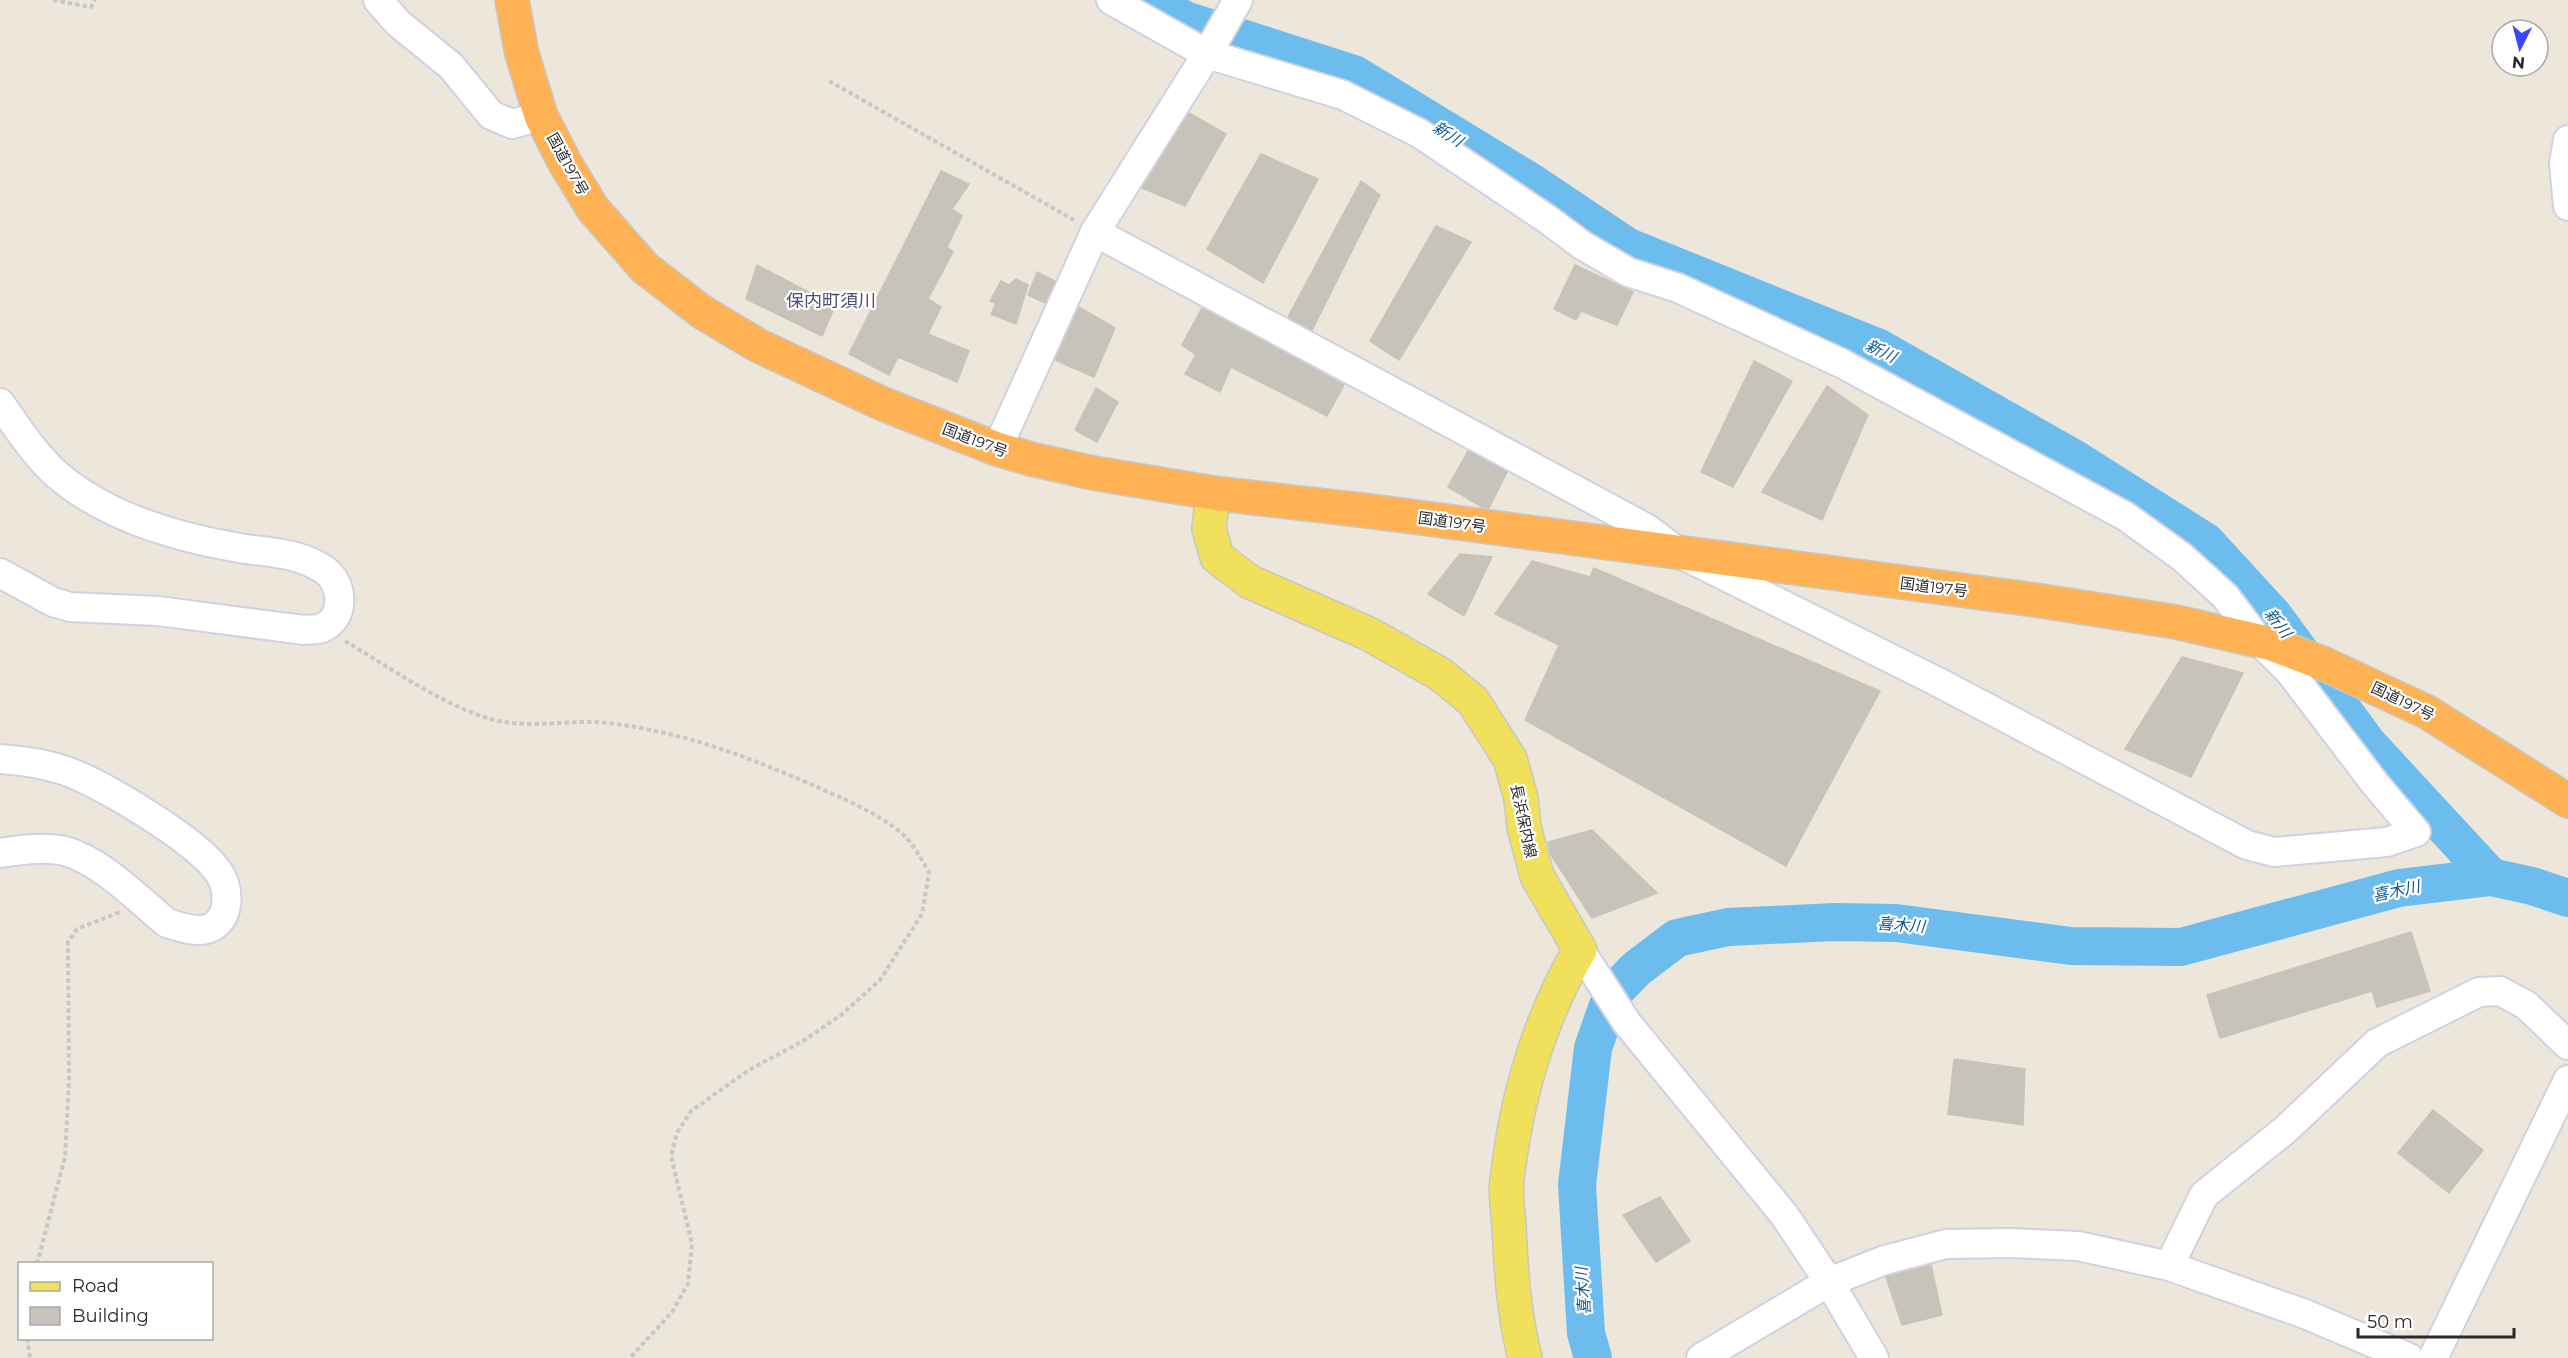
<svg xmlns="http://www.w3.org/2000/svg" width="2568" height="1358" font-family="Montserrat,'Noto Sans JP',sans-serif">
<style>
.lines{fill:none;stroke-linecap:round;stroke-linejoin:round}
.river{stroke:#6dbcee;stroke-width:38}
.building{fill:#c7c3bb;stroke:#c7c3b5;stroke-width:1.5}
.minor-casing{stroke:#d0d1e2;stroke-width:32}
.major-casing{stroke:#c7c7c7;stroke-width:36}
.highway-casing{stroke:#c7c7c7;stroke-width:36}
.path{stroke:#c7c7c7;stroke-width:4;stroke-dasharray:4.5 3;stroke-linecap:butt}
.minor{stroke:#fff;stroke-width:28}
.major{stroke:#f0e05b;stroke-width:33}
.highway{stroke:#feb254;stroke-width:33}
.labels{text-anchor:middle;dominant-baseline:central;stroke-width:4.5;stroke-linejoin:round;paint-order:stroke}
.street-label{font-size:15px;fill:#292929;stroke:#fff}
.water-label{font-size:16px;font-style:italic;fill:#0d5899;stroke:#fff}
.quarter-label{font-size:18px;fill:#4a4d7a;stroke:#fff}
</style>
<rect width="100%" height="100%" fill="#ece6db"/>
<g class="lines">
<g class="river">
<polyline points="1148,0 1185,20 1354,74 1534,184 1628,247 1879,348 2075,459 2206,542 2273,615 2368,744 2491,877"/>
<polyline points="1593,1358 1586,1333 1577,1185 1593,1048 1612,994 1636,969 1677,938 1728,927 1836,922 1896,923 2071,946 2181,947 2399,888 2491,877 2532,886 2568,898"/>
</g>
</g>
<g class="building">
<polygon points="1189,113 1226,134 1185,206 1142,188"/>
<polygon points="1261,154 1318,179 1263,283 1207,249"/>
<polygon points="941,171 969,184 952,209 962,216 947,247 953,252 928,299 941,307 928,334 969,351 957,382 898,357 889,375 849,354"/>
<polygon points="1361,181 1380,195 1312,330 1288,317"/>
<polygon points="1436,226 1471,242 1399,360 1370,341"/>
<polygon points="757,265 835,306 822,336 746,299"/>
<polygon points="1575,265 1633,292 1617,325 1581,311 1576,320 1554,309"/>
<polygon points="1037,272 1055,281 1045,303 1028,295"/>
<polygon points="1016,279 1028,285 1016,324 991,314 996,303 990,301 1001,281 1009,285"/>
<polygon points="1079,307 1115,328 1094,377 1055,360"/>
<polygon points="1202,308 1344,385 1327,416 1231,367 1220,392 1185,374 1196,355 1182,345"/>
<polygon points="1754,361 1792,381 1733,487 1701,472"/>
<polygon points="1827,386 1868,415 1822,520 1762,492"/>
<polygon points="1096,388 1118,402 1097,442 1075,430"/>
<polygon points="1468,451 1507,472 1489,508 1482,507 1448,487"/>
<polygon points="1460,554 1492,557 1464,616 1428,594"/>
<polygon points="1532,561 1590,577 1594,568 1880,691 1786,866 1525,720 1559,645 1495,614"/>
<polygon points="2182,657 2243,673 2191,777 2125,749"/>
<polygon points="1592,830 1657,893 1592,918 1551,855 1548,842"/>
<polygon points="2411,932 2430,991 2377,1007 2372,991 2220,1038 2207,995"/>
<polygon points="1954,1059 2025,1069 2023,1125 1948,1114"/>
<polygon points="2433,1110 2483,1150 2449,1193 2398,1153"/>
<polygon points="1660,1197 1690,1241 1656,1262 1623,1215"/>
<polygon points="1931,1265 1942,1315 1902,1325 1886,1277"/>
</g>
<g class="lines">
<g class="minor-casing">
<g id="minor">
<polyline points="378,0 398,23 451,66 491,115 512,124 541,116"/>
<polyline points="2568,140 2564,163 2568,206"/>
<polyline points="1095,232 1646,528 1681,554 1936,681 2247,845 2274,852 2387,842 2416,832 2376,785 2290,672 2259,641 2225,596 2182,557 2125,516 1841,363 1678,288 1628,272 1582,245 1547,219 1419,133 1343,95 1207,54 1111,0"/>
<path d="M 0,403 C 17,427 33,452 54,472 C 102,515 171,536 234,547 C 265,553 298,551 326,571 C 343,584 346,618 322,628 C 317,630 310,629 304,630 L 158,611 L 70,607 L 53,602 L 0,573"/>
<polyline points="997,449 1095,232 1207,54 1238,0"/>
<path d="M 0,759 C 22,761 42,763 63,770 C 100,782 194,839 217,870 C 229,885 232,916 212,927 C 199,934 179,927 167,923 C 138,899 101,861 65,851 C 45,846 20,850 0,853"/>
<polyline points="1580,950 1627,1023 1785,1216 1829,1282 1885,1260 1946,1244 2010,1243 2078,1246 2169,1266 2305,1314 2409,1358"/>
<polyline points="2169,1266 2204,1195 2285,1130 2377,1043 2479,992 2500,991 2526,1005 2568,1045"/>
<polyline points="1701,1358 1829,1282 1874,1358"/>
<polyline points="2433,1358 2568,1080"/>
</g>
</g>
<g class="major-casing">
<path id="major" d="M 1213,493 L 1209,529 L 1217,557 L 1250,582 L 1369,634 L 1440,674 L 1473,701 L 1510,759 L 1521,798 L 1524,827 L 1537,876 L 1580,950 C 1539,1019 1516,1100 1507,1180 C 1505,1195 1508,1211 1509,1226 C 1511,1270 1514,1315 1525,1358"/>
</g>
<g class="highway-casing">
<polyline id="highway" points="512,0 522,54 541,116 565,163 593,209 645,268 702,312 759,346 883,404 997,449 1031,459 1093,473 1213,493 1377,512 2035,600 2176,622 2272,644 2322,663 2427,712 2568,801"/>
</g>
<g class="path">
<polyline points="53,0 91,7 95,0"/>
<polyline points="829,81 1074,220"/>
<path d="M 345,641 C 389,667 445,707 494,720 C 531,729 571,719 608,723 C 681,732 741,754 808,783 C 839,797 873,810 900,832 C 913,842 921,859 929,872 L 922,914 L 880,980 L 841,1015 L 803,1041 L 749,1070 L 691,1111 L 677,1133 L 671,1156 L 692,1244 L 688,1284 L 672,1312 L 630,1358"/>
<polyline points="37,1264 65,1157 69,1081 68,942 77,929 120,912"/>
<polyline points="27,1338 30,1358"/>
</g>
<use href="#minor" class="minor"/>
<use href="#major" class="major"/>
<use href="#highway" class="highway"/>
</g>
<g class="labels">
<g class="street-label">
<text transform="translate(568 164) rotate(61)">国道197号</text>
<text transform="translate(975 440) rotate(21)">国道197号</text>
<text transform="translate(1452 522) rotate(8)">国道197号</text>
<text transform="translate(1934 587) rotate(7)">国道197号</text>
<text transform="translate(2403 701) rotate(26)">国道197号</text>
<text transform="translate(1524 821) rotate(78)">長浜保内線</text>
</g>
<g class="water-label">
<text transform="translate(1448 134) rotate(32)">新川</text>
<text transform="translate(1881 351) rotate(26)">新川</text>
<text transform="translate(2278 623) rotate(52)">新川</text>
<text transform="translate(2396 891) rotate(-12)">喜木川</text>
<text transform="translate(1901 925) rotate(4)">喜木川</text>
<text transform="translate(1583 1291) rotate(-94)">喜木川</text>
</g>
<g class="quarter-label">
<text x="831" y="301">保内町須川</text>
</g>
</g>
<rect x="18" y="1262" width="195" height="78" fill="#ffffff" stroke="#a9a9a9" stroke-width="1.5"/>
<rect x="30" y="1282" width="30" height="9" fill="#f0e05b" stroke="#a9a9a9" stroke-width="1.5"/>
<text x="72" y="1292" font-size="18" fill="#292929">Road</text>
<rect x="30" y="1307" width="30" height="18" fill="#c7c3bb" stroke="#a9a9a9" stroke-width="1.5"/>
<text x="72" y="1322" font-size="18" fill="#292929">Building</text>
<g transform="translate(2520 48) rotate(186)"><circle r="28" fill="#ffffff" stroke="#a9a9a9" stroke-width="1.5"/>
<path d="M0-4.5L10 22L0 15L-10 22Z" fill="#3a46fa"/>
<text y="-9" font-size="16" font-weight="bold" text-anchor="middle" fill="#292929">N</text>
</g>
<path d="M2358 1328v9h156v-9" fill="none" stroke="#292929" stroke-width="3"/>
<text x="2367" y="1328" font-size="18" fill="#292929" stroke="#ffffff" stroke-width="4.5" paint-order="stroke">50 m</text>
</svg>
